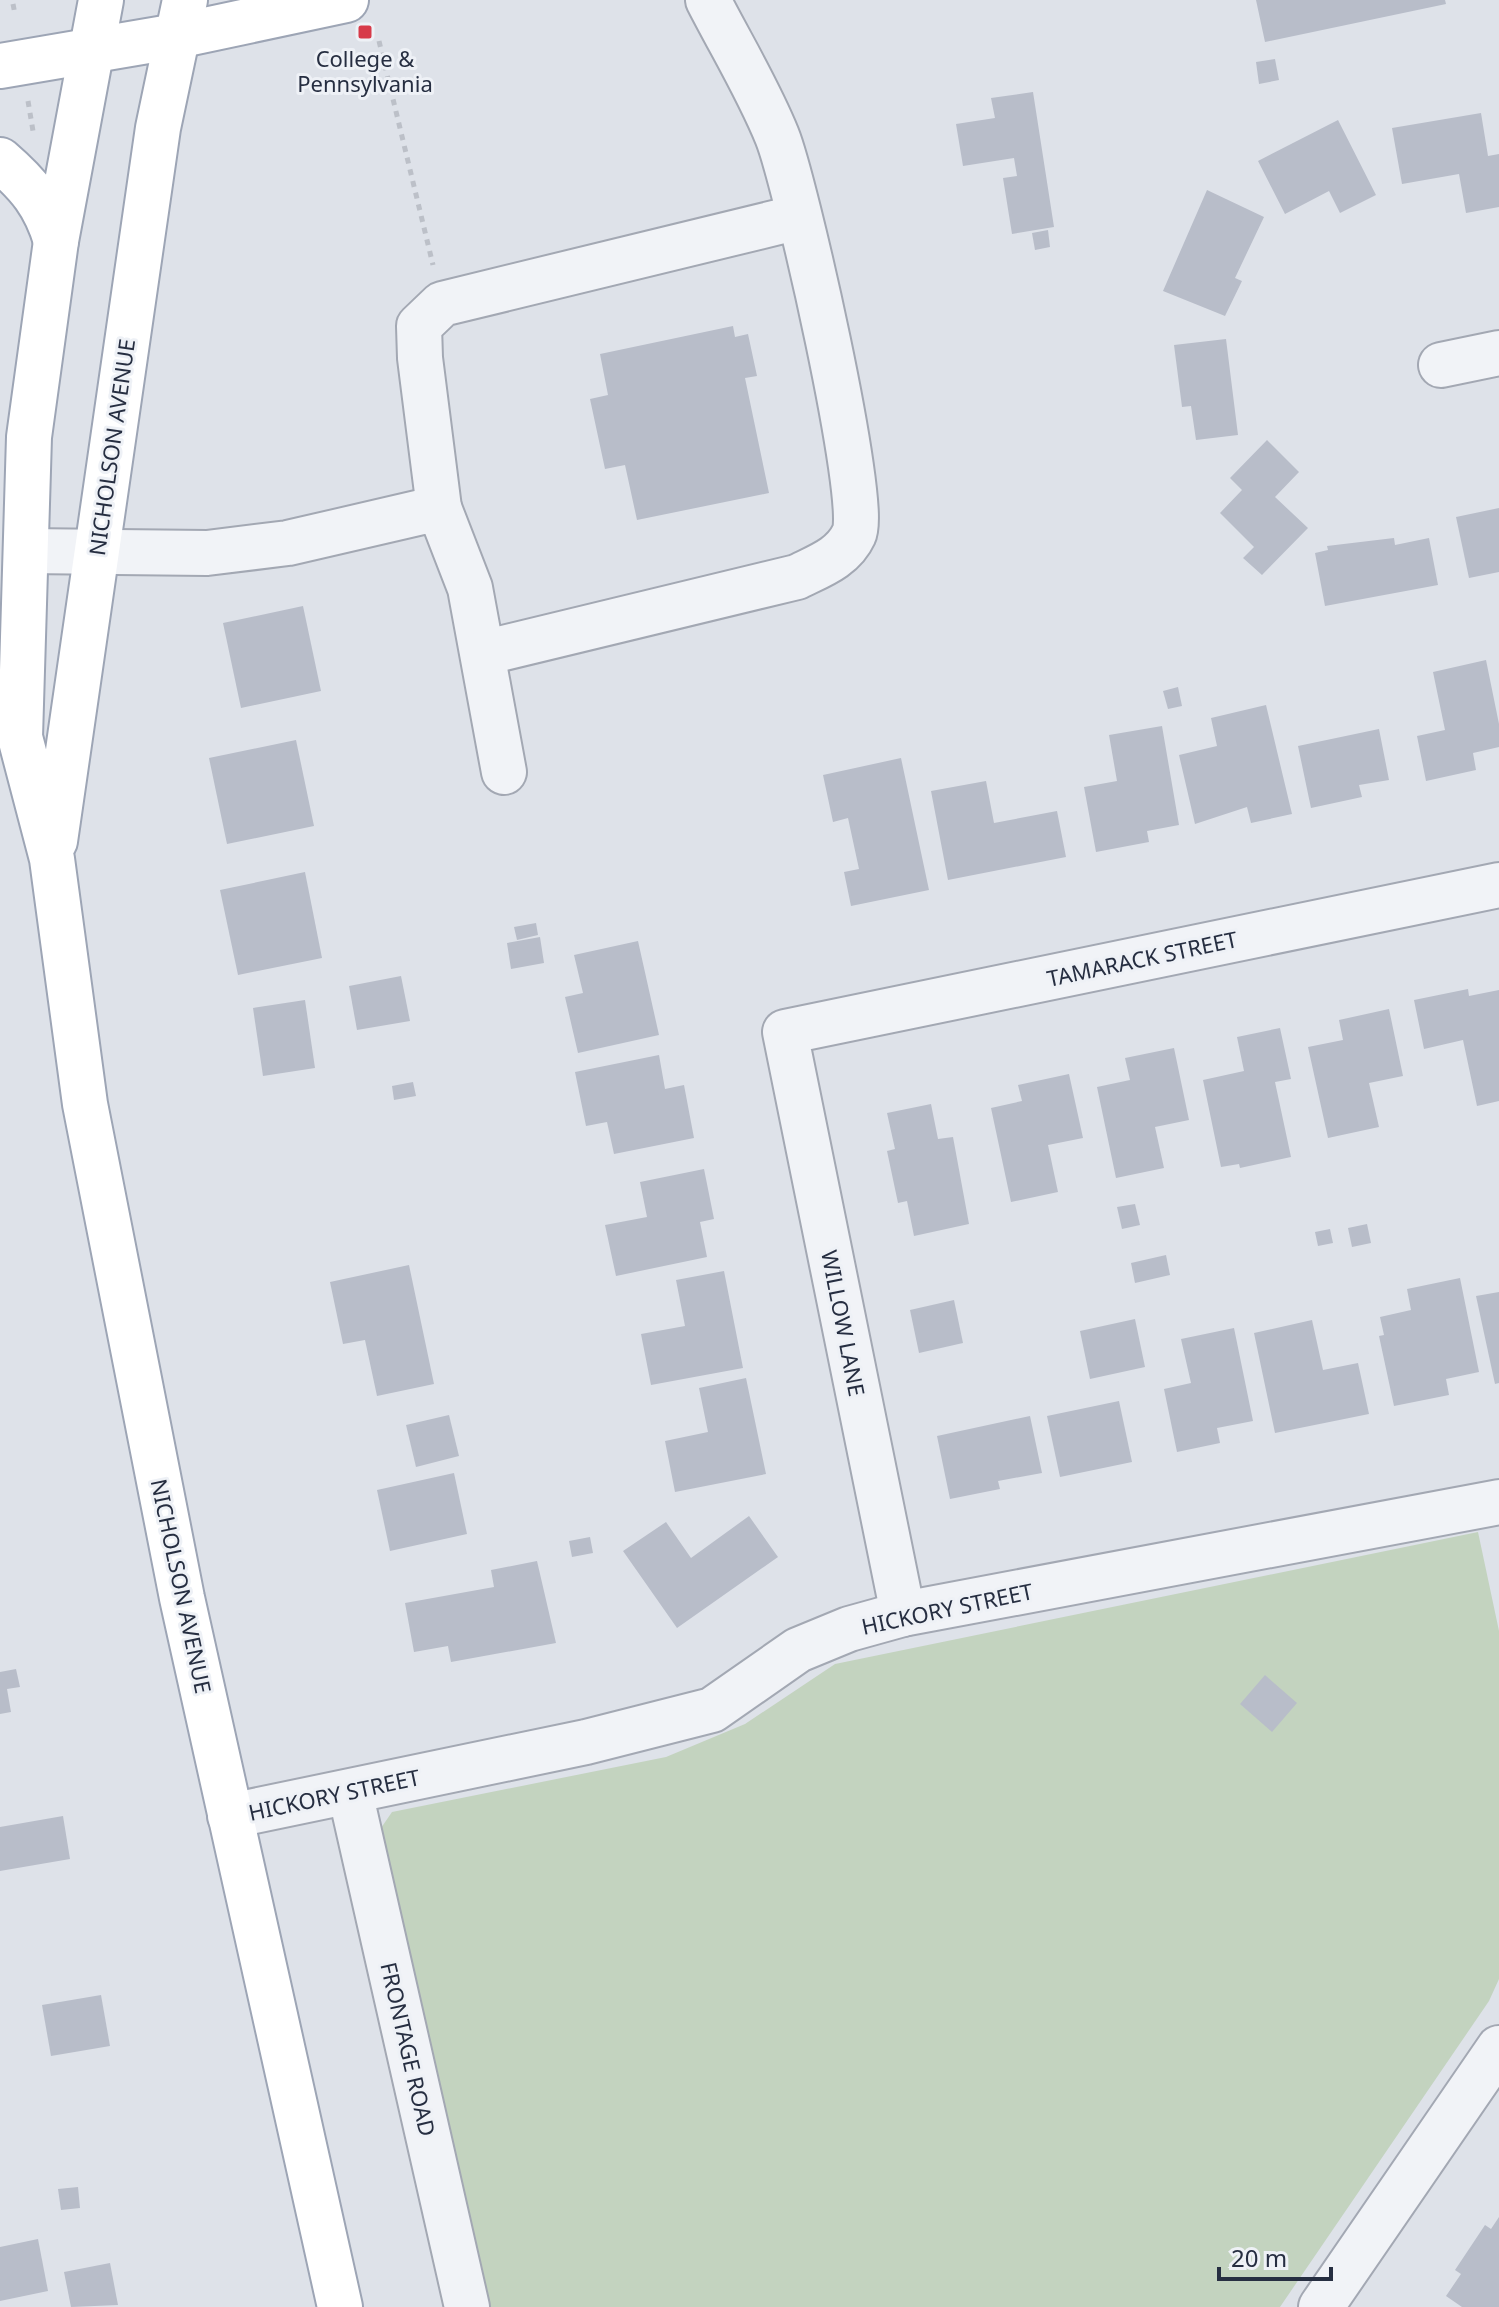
<svg xmlns="http://www.w3.org/2000/svg" width="1499" height="2307" font-family="'Noto Sans',sans-serif">
<style>
.green{fill:#c3d3bf}
.building{fill:#b8bdc9}
.lines{fill:none;stroke-linecap:round;stroke-linejoin:round}
.minor-casing{stroke:#a3a8b3;stroke-width:48}
.major-casing{stroke:#9da5b5;stroke-width:48}
.path{stroke:#bcc0c8;stroke-width:5;stroke-dasharray:6 6;stroke-linecap:butt}
.minor{stroke:#f1f3f7;stroke-width:44}
.major{stroke:#fff;stroke-width:44}
.poi-dot{fill:#d73a49;stroke:#eef1f6;stroke-width:3}
.labels{text-anchor:middle;dominant-baseline:central;stroke-width:6;stroke-linejoin:round;paint-order:stroke}
.poi-label{font-size:22px;fill:#262e41;stroke:#eef1f6}
.street-label{font-size:22px;fill:#262e41;stroke:#eef1f6}
</style>
<rect width="100%" height="100%" fill="#dee2e9"/>
<polygon class="green" points="1478,1532 1499,1631 1499,1979 1489,2001 1280,2307 486,2307 381,1828 392,1812 666,1757 745,1724 835,1664"/>
<g class="building">
<polygon points="1256,0 1445,0 1446,4 1265,42"/>
<polygon points="1275,59 1279,80 1259,84 1256,62"/>
<polygon points="1033,92 1054,227 1012,234 1003,178 1017,176 1014,158 963,166 956,124 995,118 991,98"/>
<polygon points="1481,113 1488,156 1499,154 1499,207 1466,213 1459,174 1402,184 1392,128"/>
<polygon points="1338,120 1376,195 1340,213 1329,191 1285,214 1258,161"/>
<polygon points="1207,190 1264,217 1235,278 1242,281 1225,316 1163,291"/>
<polygon points="1048,230 1050,247 1035,250 1032,233"/>
<polygon points="733,326 735,337 748,334 757,376 745,378 769,493 637,520 625,465 605,469 590,399 608,395 600,354"/>
<polygon points="1226,339 1238,435 1196,440 1191,406 1182,407 1174,345"/>
<polygon points="1267,440 1299,472 1275,497 1308,528 1262,575 1243,558 1254,547 1220,513 1242,490 1230,478"/>
<polygon points="1499,508 1499,572 1469,578 1456,517"/>
<polygon points="1394,538 1395,545 1429,538 1438,585 1325,606 1315,553 1328,550 1327,546"/>
<polygon points="303,606 321,691 241,708 223,623"/>
<polygon points="1486,660 1499,724 1499,747 1473,753 1476,770 1426,781 1417,736 1445,730 1433,672"/>
<polygon points="1178,687 1182,706 1168,709 1163,691"/>
<polygon points="1266,705 1292,814 1251,823 1247,807 1195,824 1179,755 1217,746 1211,718"/>
<polygon points="1162,726 1179,825 1147,831 1149,842 1096,852 1084,787 1117,781 1109,735"/>
<polygon points="1379,729 1389,780 1359,785 1362,797 1311,808 1298,746"/>
<polygon points="296,740 314,826 227,844 209,758"/>
<polygon points="901,758 929,890 851,906 844,872 859,869 848,818 833,822 823,775"/>
<polygon points="986,781 994,823 1057,811 1066,857 948,880 931,791"/>
<polygon points="305,872 322,958 238,975 220,890"/>
<polygon points="536,923 538,935 517,940 514,927"/>
<polygon points="540,937 544,963 511,969 507,943"/>
<polygon points="638,941 659,1035 578,1053 565,997 583,993 574,955"/>
<polygon points="401,976 410,1021 357,1030 349,986"/>
<polygon points="1468,989 1469,996 1499,990 1499,1101 1477,1106 1463,1040 1424,1049 1414,1000"/>
<polygon points="305,1000 315,1068 263,1076 253,1008"/>
<polygon points="1389,1009 1403,1076 1369,1083 1379,1127 1328,1138 1308,1047 1343,1040 1339,1020"/>
<polygon points="1280,1028 1291,1079 1275,1082 1291,1157 1240,1168 1239,1164 1221,1167 1203,1080 1244,1071 1237,1037"/>
<polygon points="1174,1048 1189,1120 1155,1127 1164,1168 1116,1178 1097,1087 1130,1080 1125,1058"/>
<polygon points="659,1055 665,1089 684,1085 694,1138 614,1154 607,1122 586,1126 575,1072"/>
<polygon points="1069,1074 1083,1138 1048,1145 1058,1192 1011,1202 991,1108 1022,1101 1018,1085"/>
<polygon points="413,1082 416,1096 394,1100 392,1086"/>
<polygon points="931,1104 938,1139 953,1137 969,1224 914,1236 907,1201 898,1203 887,1151 895,1149 887,1113"/>
<polygon points="704,1169 714,1219 700,1222 707,1257 616,1276 605,1225 647,1217 640,1182"/>
<polygon points="1135,1204 1140,1225 1122,1229 1117,1207"/>
<polygon points="1367,1224 1371,1243 1352,1247 1348,1228"/>
<polygon points="1330,1229 1333,1243 1318,1246 1315,1232"/>
<polygon points="1166,1255 1170,1275 1135,1283 1131,1263"/>
<polygon points="409,1265 434,1384 377,1396 365,1340 343,1344 330,1282"/>
<polygon points="724,1271 743,1368 651,1385 641,1334 685,1326 676,1280"/>
<polygon points="1460,1278 1479,1372 1446,1379 1449,1395 1394,1406 1379,1336 1384,1335 1380,1317 1411,1310 1407,1289"/>
<polygon points="1499,1292 1499,1383 1495,1384 1476,1296"/>
<polygon points="954,1300 963,1343 919,1353 910,1310"/>
<polygon points="1135,1319 1145,1367 1090,1379 1080,1331"/>
<polygon points="1312,1320 1323,1370 1358,1363 1369,1414 1275,1433 1254,1333"/>
<polygon points="1234,1328 1253,1421 1217,1428 1220,1443 1177,1452 1164,1389 1191,1383 1181,1339"/>
<polygon points="746,1378 766,1474 675,1492 665,1441 708,1432 699,1388"/>
<polygon points="1119,1401 1132,1462 1060,1477 1047,1416"/>
<polygon points="449,1415 459,1456 416,1467 406,1425"/>
<polygon points="1030,1416 1042,1473 998,1481 1000,1489 950,1499 937,1436"/>
<polygon points="454,1473 467,1534 390,1551 377,1490"/>
<polygon points="749,1516 778,1557 677,1628 623,1551 666,1522 691,1558"/>
<polygon points="590,1537 593,1553 572,1557 569,1541"/>
<polygon points="537,1561 556,1643 451,1662 448,1646 414,1652 405,1603 494,1587 491,1570"/>
<polygon points="16,1669 20,1687 7,1689 11,1712 0,1714 0,1672"/>
<polygon points="1265,1675 1297,1703 1272,1732 1240,1704"/>
<polygon points="63,1816 70,1859 0,1871 0,1827"/>
<polygon points="101,1995 110,2046 51,2056 42,2005"/>
<polygon points="78,2187 80,2208 61,2210 58,2189"/>
<polygon points="1499,2217 1499,2307 1462,2307 1446,2296 1461,2274 1455,2270 1485,2225 1491,2229"/>
<polygon points="38,2239 48,2291 0,2301 0,2247"/>
<polygon points="110,2263 118,2305 71,2307 64,2272"/>
</g>
<g class="lines">
<g class="minor-casing">
<g id="minor">
<polyline points="1441,365 1499,353"/>
<polyline points="439,508 420,358 419,326 442,304 799,217"/>
<polyline points="26,551 207,553 288,543 439,508 470,588 504,772"/>
<path d="M 483,653 L 797,577 C 819,566 843,558 854,534 C 869,504 795,180 777,136 C 758,89 731,45 708,0"/>
<polyline points="903,1614 785,1032 1499,885"/>
<polyline points="350,1792 467,2307"/>
<polyline points="230,1816 586,1742 712,1710 798,1650 849,1629 903,1614 1499,1502"/>
<polyline points="1321,2307 1499,2048"/>
</g>
</g>
<g class="major-casing">
<g id="major">
<polyline points="101,0 56,241 29,437 20,737 52,859 85,1104 182,1598 340,2307"/>
<polyline points="0,66 177,36 346,0"/>
<path d="M 0,160 C 29,185 45,204 56,241"/>
<polyline points="55,841 158,128 185,0"/>
</g>
</g>
<g class="path">
<polyline points="13,4 15,14"/>
<polyline points="379,41 433,265"/>
<polyline points="28,101 33,131"/>
</g>
<use href="#minor" class="minor"/>
<use href="#major" class="major"/>
</g>
<rect class="poi-dot" x="357" y="24" width="16" height="16" rx="4"/>
<g class="labels">
<g class="poi-label">
<text x="365" y="58">College &amp;<tspan x="365" dy="25">Pennsylvania</tspan></text>
</g>
<g class="street-label">
<text transform="translate(111 447) rotate(-82)">NICHOLSON AVENUE</text>
<text transform="translate(1142 958) rotate(-12)">TAMARACK STREET</text>
<text transform="translate(844 1323) rotate(79)">WILLOW LANE</text>
<text transform="translate(182 1586) rotate(78)">NICHOLSON AVENUE</text>
<text transform="translate(947 1608) rotate(-12)">HICKORY STREET</text>
<text transform="translate(334 1794) rotate(-12)">HICKORY STREET</text>
<text transform="translate(409 2049) rotate(77)">FRONTAGE ROAD</text>
</g>
</g>
<path d="M1219 2267v12h112v-12" fill="none" stroke="#262e41" stroke-width="4"/>
<text x="1231" y="2267" font-size="24" fill="#262e41" stroke="#eef1f6" stroke-width="6" paint-order="stroke">20 m</text>
</svg>
